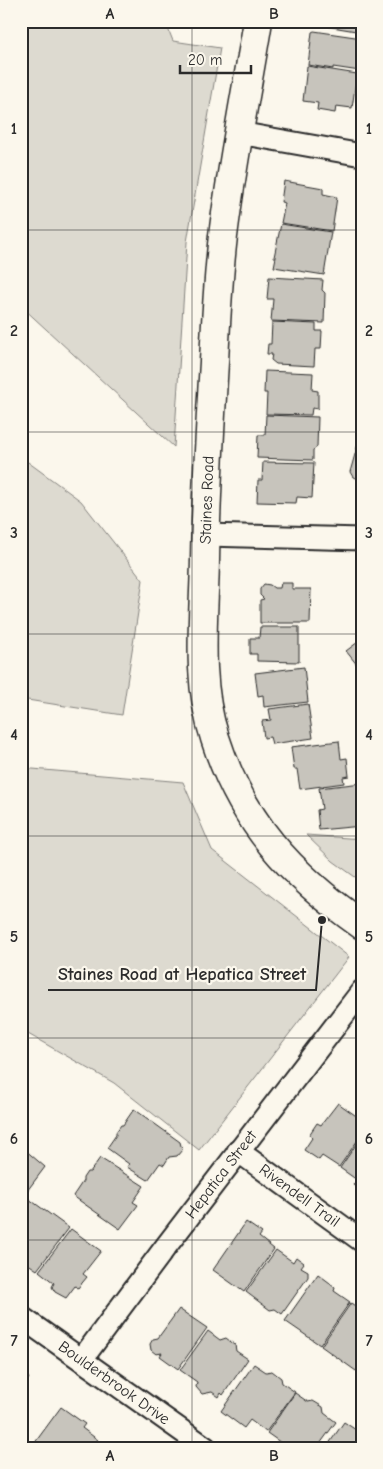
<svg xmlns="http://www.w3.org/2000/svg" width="383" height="1469" font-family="'Comic Neue',sans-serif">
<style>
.green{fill:#dddad0;stroke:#84827e}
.building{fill:#c7c4bc;stroke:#2b2b2b}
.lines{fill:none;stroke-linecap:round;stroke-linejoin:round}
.street-casing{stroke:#2b2b2b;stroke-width:25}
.secondary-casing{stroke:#2b2b2b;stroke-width:31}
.street{stroke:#fbf7ec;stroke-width:21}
.secondary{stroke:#fbf7ec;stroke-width:28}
.grid{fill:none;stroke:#2b2b2b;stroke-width:1;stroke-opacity:0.55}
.labels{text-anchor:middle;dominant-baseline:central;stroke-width:4.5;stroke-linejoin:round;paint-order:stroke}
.street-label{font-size:16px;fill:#2b2b2b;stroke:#fbf7ec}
.leader{fill:none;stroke:#2b2b2b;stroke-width:2}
.callout-dot{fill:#2b2b2b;stroke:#fbf7ec;stroke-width:2}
.callout-label{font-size:18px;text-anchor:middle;font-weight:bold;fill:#2b2b2b;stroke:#fbf7ec;stroke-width:4.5;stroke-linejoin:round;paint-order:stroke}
.neatline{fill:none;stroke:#2b2b2b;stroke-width:2}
.grid-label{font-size:16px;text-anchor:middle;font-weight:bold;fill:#2b2b2b}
</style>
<rect width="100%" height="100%" fill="#fbf7ec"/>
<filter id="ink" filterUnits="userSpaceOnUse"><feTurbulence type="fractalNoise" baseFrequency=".02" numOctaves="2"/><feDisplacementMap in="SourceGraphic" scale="10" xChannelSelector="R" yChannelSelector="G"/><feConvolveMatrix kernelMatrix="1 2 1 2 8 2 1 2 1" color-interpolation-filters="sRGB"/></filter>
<g filter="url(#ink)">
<g class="green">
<polygon points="21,21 165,21 173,41 220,48 187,242 174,447 21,306"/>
<polygon points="21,457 81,501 143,580 122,715 21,699"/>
<polygon points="21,768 183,782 212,850 349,957 199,1150 114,1083 21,1030"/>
<polygon points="306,835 362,839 362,882 333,861"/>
</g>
<g class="building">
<polygon points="307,21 362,21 362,32 314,24 307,23"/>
<polygon points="314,31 362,38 360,71 333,67 333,69 308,65 312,32"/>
<polygon points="307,66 357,74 352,108 336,106 335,113 317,110 318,103 303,101"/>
<polygon points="284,181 323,188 323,194 337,197 332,231 281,223 285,203 281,202"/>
<polygon points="281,224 331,232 324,275 274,267 276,257 274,257"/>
<polygon points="269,277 323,280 322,290 325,293 324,323 271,321 273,299 267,299"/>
<polygon points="272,322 316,324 316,331 322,331 321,349 315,349 314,366 276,364 271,360 272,354 267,354 268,344 271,344"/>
<polygon points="265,371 313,373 312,390 318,391 318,409 312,408 311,415 266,414 267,393 264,393"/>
<polygon points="266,415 318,417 317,447 313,450 313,460 257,458 258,435 265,435"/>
<polygon points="361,433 362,433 362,488 358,487 360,479 353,477 350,472"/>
<polygon points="263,462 314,463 312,498 297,497 296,503 257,502 258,480 262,480"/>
<polygon points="281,583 292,583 292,589 311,589 310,623 260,623 260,600 264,599 260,595 260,589 264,584 270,585 274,588 280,588"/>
<polygon points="260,627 299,627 299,662 257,661 257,654 250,654 250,638 259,638"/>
<polygon points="362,639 362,671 346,651"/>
<polygon points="304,667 308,702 264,707 263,695 258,696 255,673"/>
<polygon points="308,704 313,738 272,744 270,737 264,738 262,721 271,720 269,709"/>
<polygon points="339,741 341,759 347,758 349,776 343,777 344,783 300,789 297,769 294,769 291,747"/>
<polygon points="362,783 362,826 319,830 317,810 322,809 319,788"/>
<polygon points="338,1103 362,1120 362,1134 339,1167 322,1156 319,1160 304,1150 312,1138 309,1135 317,1123 321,1125"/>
<polygon points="134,1109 180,1142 182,1150 177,1156 169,1157 164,1165 160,1163 148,1180 127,1167 129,1164 107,1148 116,1135 116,1132 121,1125 123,1125"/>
<polygon points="362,1136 362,1191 353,1185 357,1180 340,1168"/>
<polygon points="24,1149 45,1167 21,1199 21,1150"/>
<polygon points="100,1158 144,1186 133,1202 138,1205 120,1229 73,1196 83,1181 83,1178 87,1172 90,1172"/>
<polygon points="29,1199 69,1228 37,1270 21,1259 21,1209"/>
<polygon points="246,1222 262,1233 259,1237 274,1249 244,1292 213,1270"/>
<polygon points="71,1229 101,1251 83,1274 87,1277 78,1288 75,1286 66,1298 55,1292 52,1287 54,1283 39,1271"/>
<polygon points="276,1250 293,1262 296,1257 304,1263 301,1267 308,1271 308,1277 282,1314 275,1309 270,1310 246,1292"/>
<polygon points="318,1274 330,1283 330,1284 335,1288 334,1291 350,1302 320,1345 285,1321"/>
<polygon points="351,1303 362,1311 362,1363 356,1371 321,1346"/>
<polygon points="179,1309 207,1328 178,1369 160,1356 162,1353 156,1354 151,1350 150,1344 153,1339 158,1338"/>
<polygon points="208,1331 220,1340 226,1338 235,1345 236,1351 248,1359 223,1395 221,1393 219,1397 212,1392 202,1394 196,1387 197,1382 180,1370"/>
<polygon points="254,1364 266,1372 272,1371 281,1378 282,1383 295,1392 266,1432 250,1420 244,1428 221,1411"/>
<polygon points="21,1373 29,1378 21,1390"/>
<polygon points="295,1393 308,1402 313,1401 323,1407 324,1413 336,1422 317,1448 283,1448 284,1445 267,1433"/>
<polygon points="61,1407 85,1424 82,1428 98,1440 92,1448 31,1448"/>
<polygon points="344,1422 362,1434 362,1448 326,1448"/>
<polygon points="100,1441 110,1448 96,1448"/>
</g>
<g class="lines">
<g class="street-casing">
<g id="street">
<polyline points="239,133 362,155"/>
<polyline points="206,535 362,539"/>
<path id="s1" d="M 238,1151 L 362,1241"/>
<path id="s2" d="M 21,1317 L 206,1448"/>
<path id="s3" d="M 82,1359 L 167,1245 L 362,991"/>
</g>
</g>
<g class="secondary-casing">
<path id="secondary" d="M 258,21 C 246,93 232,164 223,236 C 218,278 216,320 214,362 C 210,428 206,494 205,560 C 204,619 196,681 215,738 C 242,823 291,875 362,925"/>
</g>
<use href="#street" class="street"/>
<use href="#secondary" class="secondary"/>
</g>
</g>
<path class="grid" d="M 192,21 L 192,1448M 21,230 L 362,230M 21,432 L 362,432M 21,634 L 362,634M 21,836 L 362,836M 21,1038 L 362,1038M 21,1240 L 362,1240"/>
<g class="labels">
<g class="street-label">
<text transform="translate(207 500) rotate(-88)">Staines Road</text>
<text stroke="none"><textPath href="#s3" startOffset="231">Hepatica Street</textPath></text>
<text stroke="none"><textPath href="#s1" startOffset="76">Rivendell Trail</textPath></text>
<text stroke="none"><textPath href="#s2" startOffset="114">Boulderbrook Drive</textPath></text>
</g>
</g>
<path class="leader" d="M322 920L316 990H48"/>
<circle class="callout-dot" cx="322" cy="920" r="5"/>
<g class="callout-label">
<text x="182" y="980">Staines Road at Hepatica Street</text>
</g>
<rect width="383" height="1469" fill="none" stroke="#fbf7ec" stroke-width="55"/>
<path d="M180 65v8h71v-8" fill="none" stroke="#2b2b2b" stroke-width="2.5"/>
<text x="188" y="65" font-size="15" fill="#2b2b2b" stroke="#fbf7ec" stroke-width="4" paint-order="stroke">20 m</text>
<rect x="28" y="28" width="328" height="1414" class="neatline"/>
<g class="grid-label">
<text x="110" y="19">A</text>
<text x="274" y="19">B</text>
<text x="14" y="134">1</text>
<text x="369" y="134">1</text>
<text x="14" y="336">2</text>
<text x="369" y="336">2</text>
<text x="14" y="538">3</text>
<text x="369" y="538">3</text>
<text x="14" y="740">4</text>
<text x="369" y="740">4</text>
<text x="14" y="942">5</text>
<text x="369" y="942">5</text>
<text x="14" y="1144">6</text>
<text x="369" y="1144">6</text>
<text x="14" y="1346">7</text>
<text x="369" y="1346">7</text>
<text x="110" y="1461">A</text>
<text x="274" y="1461">B</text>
</g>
</svg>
